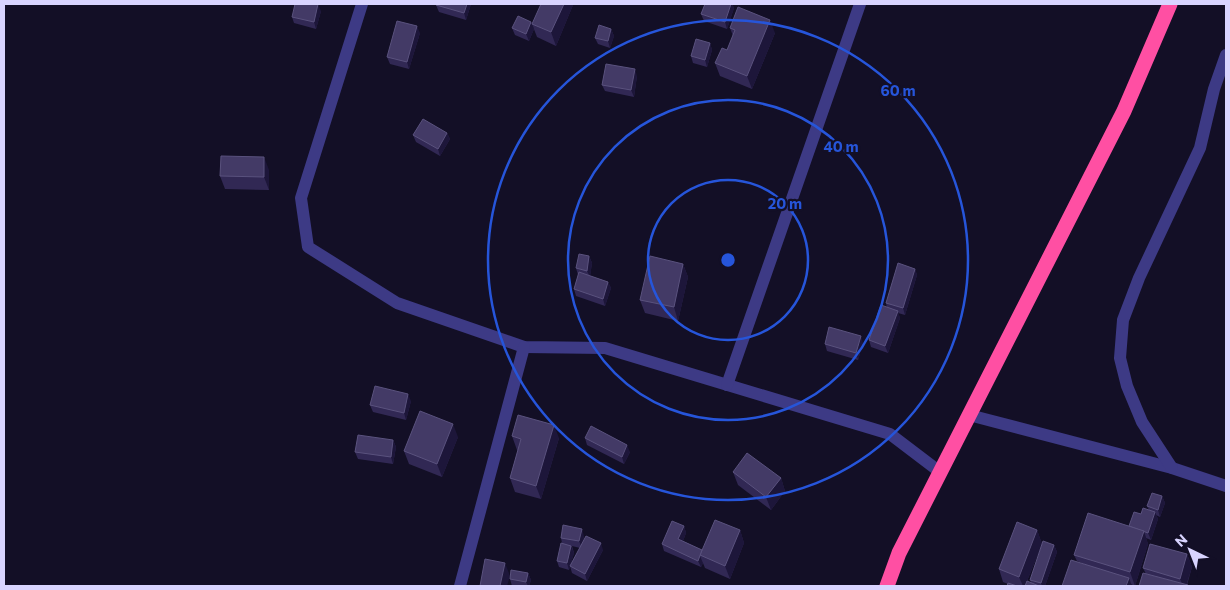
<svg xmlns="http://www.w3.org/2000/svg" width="1230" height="590" font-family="Commissioner,sans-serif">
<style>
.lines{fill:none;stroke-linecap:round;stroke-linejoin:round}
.street{stroke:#3d3a85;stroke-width:12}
.highway{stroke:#ff4fa3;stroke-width:15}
.wall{fill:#312854;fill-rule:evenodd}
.shaded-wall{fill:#1d163a}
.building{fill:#433a66;stroke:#5a527e}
.ring{fill:none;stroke:#2655da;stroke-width:2.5}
.centre{fill:#2655da;stroke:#130f26;stroke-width:2.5}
.ring-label{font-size:15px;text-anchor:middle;font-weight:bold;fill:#2655da;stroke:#130f26;stroke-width:4.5;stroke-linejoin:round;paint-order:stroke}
</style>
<rect width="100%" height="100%" fill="#130f26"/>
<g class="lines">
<g class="street">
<polyline points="362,4 301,198 308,247 397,303 524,347 605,348 890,434 940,472"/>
<polyline points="727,385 860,4"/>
<polyline points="969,415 1172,468 1226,486"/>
<polyline points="1172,468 1142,422 1127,386 1120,358 1123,320 1139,278 1200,148 1214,89 1226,55"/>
<polyline points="460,586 524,347"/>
</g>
<polyline class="highway" points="887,586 899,553 1124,111 1170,4"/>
</g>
<g class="wall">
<polygon points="471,4 466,20 439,12 436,5"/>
<polygon points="705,4 732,4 734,8 727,29 704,21 701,14"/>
<polygon points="573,5 556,46 537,37 532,24"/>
<polygon points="321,11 316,29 294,23 292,17"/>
<polygon points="531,22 534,29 529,41 515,35 512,28"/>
<polygon points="730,28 775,33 752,89 720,76 715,63 727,50 733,36"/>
<polygon points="611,29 614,36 610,48 598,44 595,38"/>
<polygon points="420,33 409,69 390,64 387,57"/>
<polygon points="710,43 712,50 707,67 693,63 691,56"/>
<polygon points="637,76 634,97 605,91 602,85"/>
<polygon points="447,133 450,139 440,156 416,142 413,135"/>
<polygon points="269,170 269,190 225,189 220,176"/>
<polygon points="589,256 592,263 590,276 608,282 611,288 605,306 576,296 574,289 578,275 576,268"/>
<polygon points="683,264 688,277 678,321 645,313 640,300"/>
<polygon points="915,269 917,275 905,315 898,313 900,318 888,353 871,347 869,340 887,308 886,303"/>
<polygon points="863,343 858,360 827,351 825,344"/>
<polygon points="411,401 406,420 373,412 370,405"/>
<polygon points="512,436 559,438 541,499 515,492 510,478 518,450 517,450"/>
<polygon points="458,437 442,477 409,464 404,451"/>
<polygon points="585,438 630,452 624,464 587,445"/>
<polygon points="393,440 396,447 393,464 358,459 355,452"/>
<polygon points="733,472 781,478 785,491 771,510 738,485"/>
<polygon points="1162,496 1165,503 1160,517 1156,515 1158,519 1151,540 1146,538 1148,544 1135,586 1077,561 1074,555 1129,526 1141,514 1149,510 1147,506"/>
<polygon points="684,526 686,533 683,541 702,550 740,530 744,543 730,579 705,568 703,563 701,567 664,551 662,544"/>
<polygon points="1037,530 1042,544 1025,586 1007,586 1008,584 1003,582 999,569"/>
<path d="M 584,536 L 583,541 L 603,550 L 587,581 L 572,573 L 570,566 L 569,570 L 559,567 L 557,561 L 562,543 L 561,538 ZM 572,546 L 580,548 L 570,566 L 574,553 Z"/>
<polygon points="1054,545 1057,552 1045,586 1025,586 1031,583 1030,580"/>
<polygon points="1187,554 1192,567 1187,585 1146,574 1143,568"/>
<polygon points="528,573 531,580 529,586 512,586 510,579"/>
</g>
<g class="shaded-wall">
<polygon points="318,4 321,11 316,29 314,22"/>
<polygon points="467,4 471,4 466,20 464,13"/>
<polygon points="564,4 573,4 573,5 556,46 551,32"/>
<polygon points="731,4 732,4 734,8 727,29 725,22"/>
<polygon points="770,20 775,33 752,89 747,76"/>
<polygon points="531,22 534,29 529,41 526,34"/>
<polygon points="417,26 420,33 409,69 407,62"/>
<polygon points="611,29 614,36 610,48 608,41"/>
<polygon points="710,43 712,50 707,67 705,60"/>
<polygon points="635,69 637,76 634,97 631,90"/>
<polygon points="447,133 450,139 440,156 438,149"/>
<polygon points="264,157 269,170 269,190 264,177"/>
<polygon points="589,256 592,263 590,277 587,271"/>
<polygon points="683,264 688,277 678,321 674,307"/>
<polygon points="915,269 917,275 905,315 903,308"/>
<polygon points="608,282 611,288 605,306 603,299"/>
<polygon points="898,311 900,318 888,353 885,346"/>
<polygon points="861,336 863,343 858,360 856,353"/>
<polygon points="408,394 411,401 406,420 404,413"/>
<polygon points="453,424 458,437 442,477 437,464"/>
<polygon points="554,425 559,438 541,499 536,486"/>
<polygon points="393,440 396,447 393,464 391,457"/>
<polygon points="627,445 630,452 624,464 622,457"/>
<polygon points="781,478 785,491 771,510 766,497"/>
<polygon points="1162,496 1165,503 1160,517 1158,510"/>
<polygon points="1155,512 1158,519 1151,540 1148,533"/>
<polygon points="684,526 686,533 681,546 678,539"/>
<polygon points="582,529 584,536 582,548 579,541"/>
<polygon points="740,530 744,543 730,579 725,566"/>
<polygon points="1037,530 1042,544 1025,586 1023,586 1019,577"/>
<polygon points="1144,531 1148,544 1135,586 1130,572"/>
<polygon points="601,543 603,550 587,581 585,574"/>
<polygon points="1054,545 1057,552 1045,586 1042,586 1041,583"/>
<polygon points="571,546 574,553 569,570 567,563"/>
<polygon points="1187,554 1192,567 1186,586 1183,586 1180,579"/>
<polygon points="700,556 703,563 701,567 698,561"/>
<polygon points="505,563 510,576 507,586 500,586"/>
<polygon points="528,573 531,580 529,586 528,586 526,582"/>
<polygon points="1129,578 1132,586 1126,586"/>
</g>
<g class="building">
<polygon points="295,4 318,4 314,22 292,17"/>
<polygon points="436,4 467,4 464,13 436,5"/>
<polygon points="541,4 564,4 551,32 532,24"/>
<polygon points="705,4 731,4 725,22 701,14"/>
<polygon points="738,7 770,20 747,76 715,63 722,48 727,50 735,30 730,28"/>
<polygon points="518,16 531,22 526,34 512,28"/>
<polygon points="397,21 417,26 407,62 387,57"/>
<polygon points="599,25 611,29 608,41 595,38"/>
<polygon points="696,39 710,43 705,60 691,56"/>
<polygon points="606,64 635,69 631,90 602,85"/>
<polygon points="423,119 447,133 438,149 413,135"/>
<polygon points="221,156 264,157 264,177 220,176"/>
<polygon points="579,254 589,256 587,271 576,268"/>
<polygon points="650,256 683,264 674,307 640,300"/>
<polygon points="898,263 915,269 903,308 886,303"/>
<polygon points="579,272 608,282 603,299 574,289"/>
<polygon points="881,305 898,311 885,346 869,340"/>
<polygon points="829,327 861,336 856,353 825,344"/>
<polygon points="375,386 408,394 404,413 370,405"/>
<polygon points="420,411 453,424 437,464 404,451"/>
<polygon points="518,415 554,425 536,486 510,478 521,439 512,436"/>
<polygon points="591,426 627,445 622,457 585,438"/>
<polygon points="358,435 393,440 391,457 355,452"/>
<polygon points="747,453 781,478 766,497 733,472"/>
<polygon points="1152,493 1162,496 1158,510 1147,506"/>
<polygon points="1143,508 1155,512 1148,533 1129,526 1134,512 1141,514"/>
<polygon points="1088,513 1144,531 1130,572 1074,555"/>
<polygon points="715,520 740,530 725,566 700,555"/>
<polygon points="672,521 684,526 678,539 702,550 698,561 662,544"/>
<polygon points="1017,522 1037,530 1019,577 999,569"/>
<polygon points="563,525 582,529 579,541 561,538"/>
<polygon points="586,536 601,543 585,574 570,566"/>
<polygon points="1043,541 1054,545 1041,583 1030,580"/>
<polygon points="561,543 571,546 567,563 557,561"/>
<polygon points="1150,544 1187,554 1180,579 1143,568"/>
<polygon points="485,559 505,563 500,586 480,586"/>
<polygon points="1071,560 1129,578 1126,586 1062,586"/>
<polygon points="511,570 528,573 526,582 510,579"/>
<polygon points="1143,573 1188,585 1187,586 1139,586"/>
<polygon points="1027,581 1039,586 1025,586"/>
<polygon points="1008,583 1017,586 1007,586"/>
</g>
<g class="ring">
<circle cx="728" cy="260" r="80"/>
<circle cx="728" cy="260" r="160"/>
<circle cx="728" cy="260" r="240"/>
</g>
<circle cx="728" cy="260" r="8" class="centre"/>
<g class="ring-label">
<text x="898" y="96">60 m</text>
<text x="841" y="152">40 m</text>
<text x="785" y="209">20 m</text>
</g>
<rect width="1230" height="590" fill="none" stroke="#d9d4ff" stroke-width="10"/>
<g transform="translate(1190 550) rotate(317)" stroke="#130f26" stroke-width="4" paint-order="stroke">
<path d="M0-4L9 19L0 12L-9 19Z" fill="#d9d4ff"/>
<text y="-8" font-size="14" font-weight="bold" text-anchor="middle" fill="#d9d4ff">N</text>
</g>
</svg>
